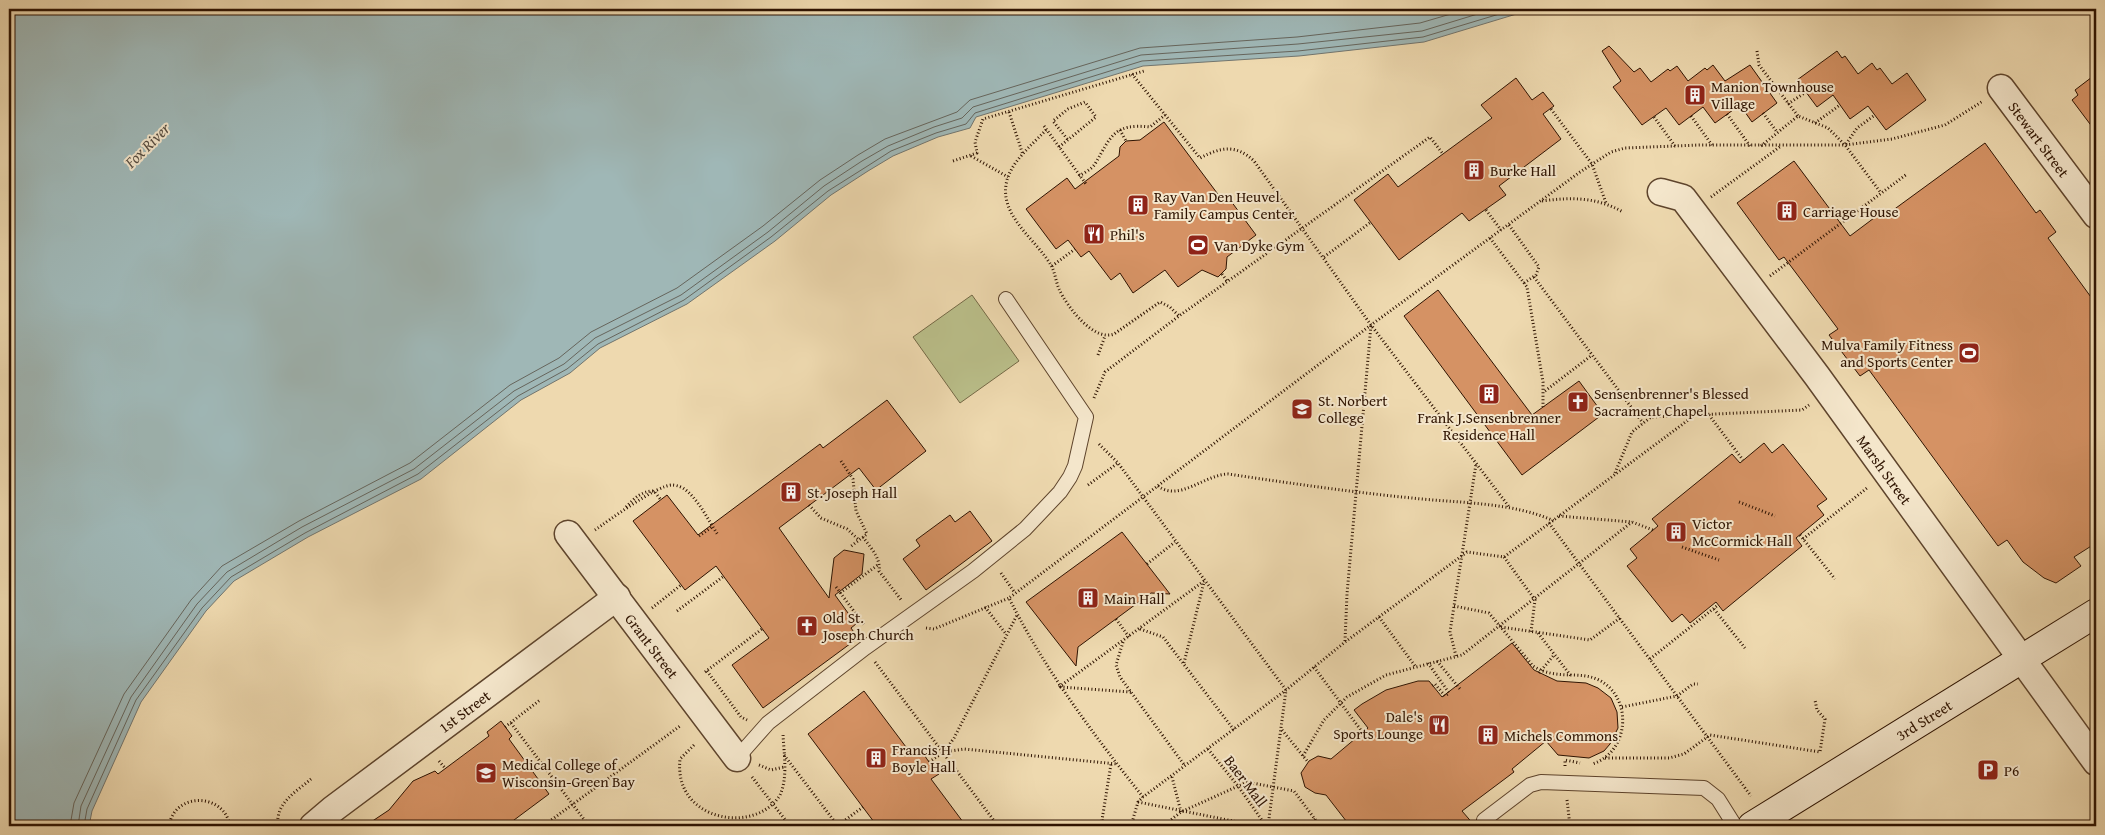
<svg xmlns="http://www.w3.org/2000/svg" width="2105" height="835" font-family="'Gentium Book Plus',serif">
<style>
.green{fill:#babf8a;stroke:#746946}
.water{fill:#9fb7b6;stroke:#72756e}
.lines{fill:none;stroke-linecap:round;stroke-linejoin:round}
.shore{stroke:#66655c;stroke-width:1}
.building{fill:#d59264;stroke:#2e1301}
.service-casing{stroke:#5e442c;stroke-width:16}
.minor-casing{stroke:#5e442c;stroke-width:29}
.secondary-casing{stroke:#2e1301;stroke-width:30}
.path{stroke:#2e1301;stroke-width:3;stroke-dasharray:1 2.5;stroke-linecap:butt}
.service{stroke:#f4e6cb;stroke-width:14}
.minor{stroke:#f4e6cb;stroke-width:26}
.secondary{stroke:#f4e6cb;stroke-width:28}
.labels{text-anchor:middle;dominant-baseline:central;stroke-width:4;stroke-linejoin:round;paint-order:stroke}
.poi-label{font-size:15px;fill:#2e1301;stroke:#f4e6cb;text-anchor:start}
.street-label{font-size:15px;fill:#2e1301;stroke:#f4e6cb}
.water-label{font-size:16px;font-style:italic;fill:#564c40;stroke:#f4e6cb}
</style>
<rect width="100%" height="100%" fill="#eed9af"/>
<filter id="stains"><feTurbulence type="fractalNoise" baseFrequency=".004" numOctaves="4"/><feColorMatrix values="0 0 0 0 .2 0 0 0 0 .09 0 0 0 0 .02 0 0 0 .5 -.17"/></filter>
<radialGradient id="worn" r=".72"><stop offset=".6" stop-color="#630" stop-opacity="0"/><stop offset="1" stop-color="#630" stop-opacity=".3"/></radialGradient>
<polygon class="green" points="972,295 1019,361 960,403 913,337"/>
<g class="water">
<polygon points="9,9 1533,9 1424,42 1299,56 1143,66 976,117 970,128 938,137 893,156 868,171 831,195 775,241 687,304 600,348 570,373 521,400 421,479 308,537 234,581 206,611 141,702 92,811 89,826 9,826"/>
<polygon points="1698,9 1779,9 1710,12"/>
<polygon points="1957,9 2067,9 2043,13"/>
</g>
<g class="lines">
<g class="shore">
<polyline points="70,826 74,803 124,694 191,600 222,566 299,521 410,463 510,385 559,358 591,332 677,288 763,226 820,180 858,155 885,139 957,112 970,100 1140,48 1297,37 1420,23 1468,9"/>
<polyline points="78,826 81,806 131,697 197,604 227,572 302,527 414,469 514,391 564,364 595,338 681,295 768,232 824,186 862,161 888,146 934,127 962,118 973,107 1141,55 1298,44 1422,31 1494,9"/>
<polyline points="84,826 87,809 136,700 202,608 231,577 305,533 418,474 518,396 567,369 598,344 684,300 771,237 828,191 866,167 891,151 936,133 966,124 975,113 1142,61 1298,51 1423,37 1516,9"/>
</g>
</g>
<g class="building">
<polygon points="1609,46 1634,72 1640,68 1651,82 1668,69 1670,71 1677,66 1688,81 1705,68 1707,70 1713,65 1725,81 1750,65 1777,103 1752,122 1740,105 1715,123 1703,107 1679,125 1666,108 1642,125 1613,87 1621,81 1602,51"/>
<polygon points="1837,51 1842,58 1845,56 1858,74 1872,63 1877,70 1880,68 1892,84 1907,73 1926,100 1886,130 1868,106 1850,119 1833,95 1817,107 1797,80"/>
<polygon points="2096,74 2096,132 2072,100 2078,95 2075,90"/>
<polygon points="1516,78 1532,100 1543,92 1554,106 1543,114 1561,139 1499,186 1506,195 1469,221 1462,213 1399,260 1354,200 1388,174 1398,187 1492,118 1481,105"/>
<polygon points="1164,122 1223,201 1228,197 1256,235 1227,257 1226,269 1218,277 1202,270 1178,287 1165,270 1133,293 1120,273 1111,280 1089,251 1081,257 1068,240 1056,249 1026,209 1067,178 1075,189 1119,156 1120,147 1126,141 1140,140"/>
<polygon points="1985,143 2036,213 2040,210 2056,232 2048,238 2096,304 2096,543 2074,557 2081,566 2056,583 2044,578 2023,562 2007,540 1998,546 1869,370 1860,376 1829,335 1838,329 1784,257 1779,260 1737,203 1794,161 1850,236 1882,212 1885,216"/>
<polygon points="1438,290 1532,415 1579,381 1603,414 1522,475 1404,316"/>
<polygon points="887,400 926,451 876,490 859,468 779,528 829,598 834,558 844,550 864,554 862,574 835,595 856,624 851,628 858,638 763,708 732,665 769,638 716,566 685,590 633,521 667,495 698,535 820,444 823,448"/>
<polygon points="1764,443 1772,453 1783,444 1827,499 1817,506 1824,515 1796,538 1802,546 1723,611 1716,602 1690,623 1682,614 1672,622 1627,566 1637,558 1630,549 1658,526 1652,519 1732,454 1740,463"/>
<polygon points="970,511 992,541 926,590 903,559 920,546 916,540 950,515 955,522"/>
<polygon points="1122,532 1170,594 1151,593 1078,647 1076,666 1026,602"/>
<polygon points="1512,643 1534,670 1557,681 1586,683 1598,688 1611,698 1617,712 1618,728 1610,744 1604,751 1589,758 1558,755 1546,741 1512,769 1514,772 1462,811 1475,826 1350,826 1326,795 1315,793 1305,787 1301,773 1309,761 1318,756 1331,759 1368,728 1354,710 1362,704 1386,690 1418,681 1429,681 1442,697"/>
<polygon points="864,691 912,755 920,749 929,762 939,774 931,779 966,826 877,826 808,734"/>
<polygon points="501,721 512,736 509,739 549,794 506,826 365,826 389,810 413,781 435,771 438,774 489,736 487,732"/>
</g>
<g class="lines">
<g class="service-casing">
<g id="service">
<polyline points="737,758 768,723 865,648 973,571 1025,529 1060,492 1070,477 1075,466 1086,417 1006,299"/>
<polyline points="1484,820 1530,785 1541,782 1704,788 1718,799 1735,826"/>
</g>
</g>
<g class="minor-casing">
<g id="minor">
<path id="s1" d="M 2001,88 L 2096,215"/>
<path id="s2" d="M 1661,192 L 1683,198 L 1817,376 L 2096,762"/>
<path id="s3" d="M 568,534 L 737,758"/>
<path id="s4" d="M 313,826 L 333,809 L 617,597"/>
</g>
</g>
<g class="secondary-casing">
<g id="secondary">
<path id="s5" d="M 1752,826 L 2096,613"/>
</g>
</g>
<g class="path">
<polyline points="1757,51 1759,65 1798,116"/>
<path d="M 1132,74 L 1200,158 C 1221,147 1236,144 1254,161 L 1371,325 L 1510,508"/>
<polyline points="1788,104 1806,92"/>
<polyline points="1551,109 1592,164 1606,203"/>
<polyline points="1009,112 1023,155"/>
<polyline points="1763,113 1777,132"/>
<polyline points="1727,114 1750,146"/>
<polyline points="1691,116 1712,145"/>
<polyline points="1654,117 1675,146"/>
<polyline points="1815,123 1840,105"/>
<polyline points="1044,126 1086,184"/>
<path d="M 1046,130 C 1032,145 1009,163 1006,185 C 1001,218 1038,241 1052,267 C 1055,273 1056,282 1059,289 C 1066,305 1093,342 1114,334 L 1160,302 L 1170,307 L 1179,316"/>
<polyline points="1120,130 1126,141"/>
<polyline points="1846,144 1857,128 1875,115"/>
<polyline points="1761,146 1798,116 1828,128 1845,145 1881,193"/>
<polyline points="1059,147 1096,117 1085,102 1068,109 1053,121 1068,140"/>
<polyline points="971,156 1008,177"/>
<polyline points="953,161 977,153 975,142 983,119 1144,71"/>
<path d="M 1079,176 C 1084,173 1092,169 1095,164 C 1111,137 1113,123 1150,127 L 1165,115"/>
<polyline points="1711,197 1781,146"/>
<path d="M 1542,201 C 1572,197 1596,197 1623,212"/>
<polyline points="1486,210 1501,230"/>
<polyline points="1509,225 1539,267 1536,275 1524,283"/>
<polyline points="1490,238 1527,287 1543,382 1543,407"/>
<polyline points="1324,257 1371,222"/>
<polyline points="1052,266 1075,249"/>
<polyline points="1222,274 1227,281"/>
<polyline points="1770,276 1907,174"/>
<polyline points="1534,277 1643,423"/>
<polyline points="1098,355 1105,336"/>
<polyline points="1545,391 1592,355"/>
<polyline points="1094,398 1105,372 1179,316 1430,137 1443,154"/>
<polyline points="1709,415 1743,460"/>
<polyline points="1099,444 1118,463 1286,690 1268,826"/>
<polyline points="841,461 853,479 856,511 867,534 850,547"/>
<polyline points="1615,473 1632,432 1651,417 1802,410 1809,405"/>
<polyline points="1088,485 1118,463"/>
<path d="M 1158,486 C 1179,502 1204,475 1228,474 C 1289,483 1350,492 1412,498 C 1457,503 1513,502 1554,521"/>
<polyline points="1739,502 1775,516"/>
<polyline points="809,505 821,518 847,529 859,540"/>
<path d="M 626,507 C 634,499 641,491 654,491 L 661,500"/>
<polyline points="1559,516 1632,522 1653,530"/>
<polyline points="1549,523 1751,796"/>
<path d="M 595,530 C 608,521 657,485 672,485 C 675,485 679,486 683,488 C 698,498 708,520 718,535"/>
<polyline points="1800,535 1835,579"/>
<polyline points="699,536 712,527"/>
<path d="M 863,537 C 870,547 881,558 879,571 L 902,601"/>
<polyline points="1803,539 1867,488"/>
<polyline points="1682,547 1719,560"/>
<polyline points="1504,557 1535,600 1531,632"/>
<polyline points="1147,564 1175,542"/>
<polyline points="1001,573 1015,593"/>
<polyline points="836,587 865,626"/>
<polyline points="840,593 879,564"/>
<path d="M 1454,606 L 1489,613 L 1533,666 C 1557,681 1578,670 1599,680 C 1634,698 1629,753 1592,764"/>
<polyline points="985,607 1006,634"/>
<polyline points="652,608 681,585"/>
<polyline points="1714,609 1745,648"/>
<polyline points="677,611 724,576"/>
<polyline points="1379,617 1415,666"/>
<polyline points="1116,619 1129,637"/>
<polyline points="1501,627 1590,640 1620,618"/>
<polyline points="926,628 934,629 1009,598"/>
<polyline points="1140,629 1163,637 1234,730"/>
<polyline points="1538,633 1571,676"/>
<polyline points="1345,641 1347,594 1371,325"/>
<polyline points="1123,642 1116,665 1120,677 1185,766"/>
<polyline points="1456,656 1450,632 1476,464"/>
<polyline points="1650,659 1718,605"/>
<polyline points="1437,661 1460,689"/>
<polyline points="875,662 998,826"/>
<polyline points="1184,663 1204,582"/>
<polyline points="1428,663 1449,693 1445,696 1435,684 1432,686"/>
<polyline points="1314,667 1363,733"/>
<polyline points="707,671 741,717 747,720"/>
<polyline points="705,672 762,629"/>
<polyline points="1539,673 1554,655"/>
<polyline points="1059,687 1204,581"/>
<polyline points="1060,687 1131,692"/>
<polyline points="1622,707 1677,696 1693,684 1698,684"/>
<polyline points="511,723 589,826"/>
<polyline points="505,727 540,700"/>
<polyline points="1282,730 1308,762"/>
<path d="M 694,745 L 680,759 C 673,822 756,835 780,795 C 788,778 784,753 783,735"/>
<polyline points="1208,749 1238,786 1266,826"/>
<polyline points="944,752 964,749 1117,764"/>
<polyline points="784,755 838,826"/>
<polyline points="1303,756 1324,720 1347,697 1386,675 1462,655 1632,522"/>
<polyline points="1605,758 1669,758 1684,754 1710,735 1820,752 1825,719 1817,710 1815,700"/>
<polyline points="439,761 445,768"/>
<polyline points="929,762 944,752 954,738 1017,615"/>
<polyline points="759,765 771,770 784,767"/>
<polyline points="1565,766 1565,760 1580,763"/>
<polyline points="752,777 790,826"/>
<polyline points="1172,777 1181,812"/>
<path d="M 1143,797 C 1093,734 1045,670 1009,598 L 1371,325 L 1580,172 L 1611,152 L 1625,148 L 1699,145 L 1845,145 L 1892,139 L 1945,125 L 1983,101"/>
<polyline points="1567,800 1570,826"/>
<polyline points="1138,802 1258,826"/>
<path d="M 169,826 C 174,792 224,792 230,826"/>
<path d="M 278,826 C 275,803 296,792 311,779"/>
<polyline points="543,826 680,726"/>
<polyline points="837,826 863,807"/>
<polyline points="1107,826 1102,820 1111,764"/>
<polyline points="1131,826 1138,802 1143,797 1286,690 1345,642 1467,552 1504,557 1695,415"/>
<polyline points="1163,826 1181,812 1247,782 1294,791 1320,826"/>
<polyline points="1306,826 1315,819"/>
</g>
<use href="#service" class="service"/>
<use href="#minor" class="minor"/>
<use href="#secondary" class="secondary"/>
</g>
<defs>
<g id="building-square" transform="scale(1.125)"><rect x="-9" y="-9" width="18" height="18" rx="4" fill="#8f2418" stroke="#f4e6cb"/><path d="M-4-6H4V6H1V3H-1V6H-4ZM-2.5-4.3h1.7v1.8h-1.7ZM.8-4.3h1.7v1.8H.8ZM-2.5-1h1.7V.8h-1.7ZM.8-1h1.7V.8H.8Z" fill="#fff"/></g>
<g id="restaurant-square" transform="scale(1.125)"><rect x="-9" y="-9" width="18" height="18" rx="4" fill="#8f2418" stroke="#f4e6cb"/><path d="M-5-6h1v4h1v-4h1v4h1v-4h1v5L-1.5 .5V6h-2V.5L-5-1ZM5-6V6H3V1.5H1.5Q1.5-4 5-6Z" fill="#fff"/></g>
<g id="stadium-square" transform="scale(1.125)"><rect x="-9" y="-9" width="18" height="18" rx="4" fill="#8f2418" stroke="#f4e6cb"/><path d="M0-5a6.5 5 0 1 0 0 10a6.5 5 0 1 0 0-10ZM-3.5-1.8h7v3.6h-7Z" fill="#fff"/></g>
<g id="church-square" transform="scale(1.125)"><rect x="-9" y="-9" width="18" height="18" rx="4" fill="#8f2418" stroke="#f4e6cb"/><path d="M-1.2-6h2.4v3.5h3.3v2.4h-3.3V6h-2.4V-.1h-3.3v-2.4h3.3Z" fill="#fff"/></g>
<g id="university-square" transform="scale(1.125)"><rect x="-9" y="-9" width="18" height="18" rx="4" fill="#8f2418" stroke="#f4e6cb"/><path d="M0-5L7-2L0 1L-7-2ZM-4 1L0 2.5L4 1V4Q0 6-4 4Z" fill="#fff"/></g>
<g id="parking-square" transform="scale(1.125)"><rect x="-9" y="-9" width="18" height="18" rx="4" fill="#8f2418" stroke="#f4e6cb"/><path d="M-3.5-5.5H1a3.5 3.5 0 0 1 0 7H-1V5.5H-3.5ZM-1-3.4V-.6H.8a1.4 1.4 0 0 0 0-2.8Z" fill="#fff"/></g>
</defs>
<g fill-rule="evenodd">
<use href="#building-square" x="1695" y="95"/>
<use href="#building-square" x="1474" y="170"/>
<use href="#building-square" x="1138" y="205"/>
<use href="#building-square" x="1787" y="211"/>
<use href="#restaurant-square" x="1094" y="234"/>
<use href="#stadium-square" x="1198" y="245"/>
<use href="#stadium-square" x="1969" y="353"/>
<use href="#building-square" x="1489" y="394"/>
<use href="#church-square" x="1578" y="402"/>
<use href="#university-square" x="1302" y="409"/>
<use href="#building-square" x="791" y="492"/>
<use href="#building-square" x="1676" y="532"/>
<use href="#building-square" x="1088" y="598"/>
<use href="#church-square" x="807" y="626"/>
<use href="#restaurant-square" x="1439" y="725"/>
<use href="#building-square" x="1488" y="735"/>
<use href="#building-square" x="876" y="758"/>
<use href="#parking-square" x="1988" y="770"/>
<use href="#university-square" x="486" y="773"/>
</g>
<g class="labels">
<g class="poi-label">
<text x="1711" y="86">Manion Townhouse<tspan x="1711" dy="17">Village</tspan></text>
<text x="1490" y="170">Burke Hall</text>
<text x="1154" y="196">Ray Van Den Heuvel<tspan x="1154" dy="17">Family Campus Center</tspan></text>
<text x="1803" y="211">Carriage House</text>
<text x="1110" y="234">Phil's</text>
<text x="1214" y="245">Van Dyke Gym</text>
<text x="1953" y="344" text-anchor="end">Mulva Family Fitness<tspan x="1953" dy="17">and Sports Center</tspan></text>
<text x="1594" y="393">Sensenbrenner's Blessed<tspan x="1594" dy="17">Sacrament Chapel</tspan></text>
<text x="1318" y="400">St. Norbert<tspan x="1318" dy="17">College</tspan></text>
<text x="1489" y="417" text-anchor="middle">Frank J.Sensenbrenner<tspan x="1489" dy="17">Residence Hall</tspan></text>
<text x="807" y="492">St. Joseph Hall</text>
<text x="1692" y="523">Victor<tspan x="1692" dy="17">McCormick Hall</tspan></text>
<text x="1104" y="598">Main Hall</text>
<text x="823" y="617">Old St.<tspan x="823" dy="17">Joseph Church</tspan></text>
<text x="1423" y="716" text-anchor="end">Dale's<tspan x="1423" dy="17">Sports Lounge</tspan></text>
<text x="1504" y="735">Michels Commons</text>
<text x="892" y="749">Francis H<tspan x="892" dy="17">Boyle Hall</tspan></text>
<text x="502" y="764">Medical College of<tspan x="502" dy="17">Wisconsin-Green Bay</tspan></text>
<text x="2004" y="770">P6</text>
</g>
<g class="street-label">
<text stroke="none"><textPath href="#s1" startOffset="64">Stewart Street</textPath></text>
<text stroke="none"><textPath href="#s2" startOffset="361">Marsh Street</textPath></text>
<text stroke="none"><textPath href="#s3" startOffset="140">Grant Street</textPath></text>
<text stroke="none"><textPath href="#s4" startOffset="190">1st Street</textPath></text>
<text stroke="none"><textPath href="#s5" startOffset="202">3rd Street</textPath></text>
<text transform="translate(1246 781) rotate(53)">Baer Mall</text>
</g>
<g class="water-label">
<text transform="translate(147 145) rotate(-45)">Fox River</text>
</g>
</g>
<rect width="2105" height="835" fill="none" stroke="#eed9af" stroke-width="30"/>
<rect x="10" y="10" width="2085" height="815" fill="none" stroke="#2e1301" stroke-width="2.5"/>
<rect x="15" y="15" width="2075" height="805" fill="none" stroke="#2e1301"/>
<rect width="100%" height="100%" filter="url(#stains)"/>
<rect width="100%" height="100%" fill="url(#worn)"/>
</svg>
